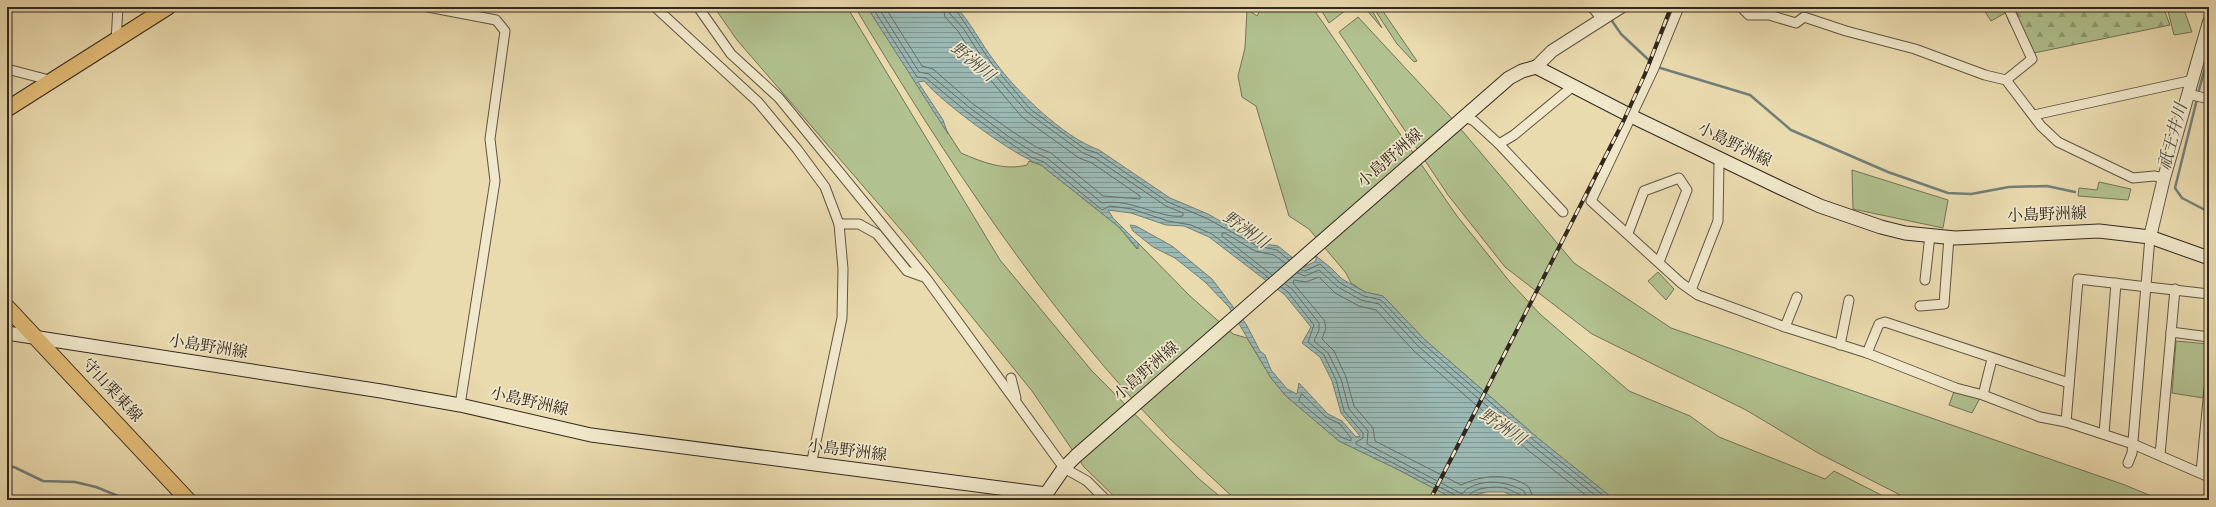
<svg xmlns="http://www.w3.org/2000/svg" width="2216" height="507" font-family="'Sorts Mill Goudy','Noto Serif JP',serif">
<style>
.green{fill:#b1c18f;stroke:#727457}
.forest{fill:url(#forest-firs);stroke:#727457}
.water{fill:url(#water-rules);stroke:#717f78}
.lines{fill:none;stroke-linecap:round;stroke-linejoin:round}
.shore{stroke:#66706a;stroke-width:1}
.stream{stroke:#717f78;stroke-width:2.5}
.minor-casing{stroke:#605443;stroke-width:11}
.tertiary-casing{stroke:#605443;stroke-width:14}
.secondary-casing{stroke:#32271f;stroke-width:15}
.primary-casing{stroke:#32271f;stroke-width:17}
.minor{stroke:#f1e8cb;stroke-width:9}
.tertiary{stroke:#f1e8cb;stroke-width:12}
.secondary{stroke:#f1e8cb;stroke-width:13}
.primary{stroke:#e5be78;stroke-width:15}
.rail-casing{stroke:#32271f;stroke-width:4}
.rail{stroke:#f1e8cb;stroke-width:2.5;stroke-dasharray:8;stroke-linecap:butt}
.labels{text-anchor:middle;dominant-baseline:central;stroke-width:3.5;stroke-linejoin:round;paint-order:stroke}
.street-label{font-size:16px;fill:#32271f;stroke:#f1e8cb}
.water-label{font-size:17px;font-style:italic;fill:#4c4c44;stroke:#f1e8cb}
</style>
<defs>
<pattern id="forest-firs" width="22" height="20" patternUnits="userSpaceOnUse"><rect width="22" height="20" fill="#b1c18f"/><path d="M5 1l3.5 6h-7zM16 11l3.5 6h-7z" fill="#919d74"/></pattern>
<pattern id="water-rules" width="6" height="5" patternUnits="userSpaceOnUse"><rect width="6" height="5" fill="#9bb9b4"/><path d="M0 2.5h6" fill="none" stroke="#7f9692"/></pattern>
</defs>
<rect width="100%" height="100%" fill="#eadbaf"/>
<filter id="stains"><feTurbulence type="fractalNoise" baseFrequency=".005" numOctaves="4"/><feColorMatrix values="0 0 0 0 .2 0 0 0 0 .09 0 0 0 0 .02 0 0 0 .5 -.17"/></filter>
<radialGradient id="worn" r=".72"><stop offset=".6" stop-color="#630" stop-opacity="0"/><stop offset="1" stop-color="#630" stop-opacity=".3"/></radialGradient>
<g class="green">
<polygon points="714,7 847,7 1000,260 1092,371 1198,478 1224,500 1118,500 1084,467 1032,391 908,238 737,40"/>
<path d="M 855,7 L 867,7 L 961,153 C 982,162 1004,171 1027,165 L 1029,161 L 1041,165 L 1119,227 L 1137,249 L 1138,243 L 1190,296 L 1233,334 L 1247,338 L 1271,378 L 1286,396 L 1339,441 L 1397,469 L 1456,500 L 1236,500 C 1214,479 1191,459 1169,438 C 1045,310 946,159 855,7 Z"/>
<polygon points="1260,7 1312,7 1457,216 1510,282 1540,314 1629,391 1690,416 1719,437 1825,479 1834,471 1891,500 1615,500 1539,439 1424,339 1383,296 1365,292 1351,283 1346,273 1309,229 1289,216 1256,106 1242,97 1238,76 1245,48 1247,9 1257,16 1261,9"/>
<polygon points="1323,7 1350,7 1329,23 1320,8"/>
<polygon points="1364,7 1370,7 1382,28"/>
<polygon points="1373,7 1380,7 1417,61 1414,62 1397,44"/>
<polygon points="1982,7 2002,7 2005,13 1991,21"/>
<polygon points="2167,7 2183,7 2192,32 2174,35"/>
<polygon points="1358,17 1448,114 1574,263 1671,328 2125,485 2161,500 1910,500 1818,453 1746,410 1592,334 1505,267 1448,195 1339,32"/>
<polygon points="1852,170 1948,200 1943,228 1853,209"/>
<polygon points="2099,182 2131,189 2128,200 2078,196 2079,188 2097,190"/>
<polygon points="1658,272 1674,289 1666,300 1648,281"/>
<polygon points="2176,341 2209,344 2203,398 2172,393"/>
<polygon points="1955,389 1980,398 1972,413 1949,405"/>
</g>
<polygon class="forest" points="2004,7 2163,7 2170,25 2029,54 2009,22"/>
<path class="water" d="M 867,7 L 956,7 C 972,24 981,44 995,62 C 1017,92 1063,137 1099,150 L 1170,198 L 1208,214 L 1258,243 L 1278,246 L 1304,267 L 1316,261 L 1316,256 L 1331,268 L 1342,279 L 1365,292 L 1383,296 L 1424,339 L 1539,439 L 1615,500 L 1523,500 L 1504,492 L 1487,492 L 1471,496 L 1479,500 L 1456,500 L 1397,469 L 1339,441 L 1286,396 L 1271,378 L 1229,307 L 1205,282 L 1175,258 L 1153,247 L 1133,231 L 1130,225 L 1136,226 L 1172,246 L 1212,279 L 1246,324 L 1260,351 L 1265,355 L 1271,370 L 1287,389 L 1297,394 L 1299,383 L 1328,414 L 1342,421 L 1356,437 L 1360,436 L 1341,413 L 1332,381 L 1320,357 L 1302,343 L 1311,327 L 1285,295 L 1209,237 L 1184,226 L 1166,225 L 1131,213 L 1108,210 L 1113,218 L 1138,243 L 1138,249 L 1119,227 L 1041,165 C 1013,155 944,104 924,81 L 918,82 L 943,120 L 948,134 Z"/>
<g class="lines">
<g class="shore">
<polyline points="872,7 917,77 926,78 967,112 1007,141 1031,157 1044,162 1102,210 1110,206 1132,209 1168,221 1191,225 1212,234 1269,278"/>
<path d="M 878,7 L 919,72 L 929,74 L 970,108 L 1009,137 L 1033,152 L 1047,158 L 1102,203 C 1132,198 1159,219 1183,216 L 1183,213 L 1166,206 L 1095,158 L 1083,153 L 1027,112 L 988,67 L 963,28 L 950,14 L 949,7"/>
<polyline points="885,7 922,66 933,69 973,104 1013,132 1036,147 1051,153 1103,196 1140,199 1140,196 1092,163 1079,158 1022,117 982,70 958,31 945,17 943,7"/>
<polyline points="954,7 992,64 1030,109 1085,149 1097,153 1168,202 1206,218 1257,246 1277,250 1289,260"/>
<polyline points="1301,270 1305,271 1320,264 1340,283 1364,296 1381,300 1421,342 1536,442 1609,500"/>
<polyline points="1297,273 1305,276 1319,270 1338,287 1361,300 1379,304 1418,346 1533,446 1601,500"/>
<polyline points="1272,275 1222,236 1222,233 1225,233 1255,251 1274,255 1285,263"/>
<path d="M 1285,284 L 1292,289 L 1319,323 L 1319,330 L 1314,341 L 1328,353 L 1341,379 L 1349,409 L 1368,431 L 1367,444 L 1462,494 C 1465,492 1465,489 1469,488 C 1486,478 1508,482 1524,491 L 1528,500"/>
<polyline points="1281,287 1288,292 1314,325 1308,342 1324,355 1336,380 1344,411 1363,433 1363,438 1356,442 1356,444 1455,495 1458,500"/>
<polygon points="1302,394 1326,417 1340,424 1351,438 1351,441 1341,437 1299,401"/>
<path d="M 1470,500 L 1469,496 C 1473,487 1497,486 1505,488 C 1511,490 1516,493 1521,495 L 1523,500"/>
<path d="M 1534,500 L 1529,487 C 1509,472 1482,475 1461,485 L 1375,441 L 1373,428 L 1354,406 L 1346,377 L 1334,351 L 1322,339 L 1326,328 L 1324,320 L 1293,283 L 1294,280 L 1306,282 L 1319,277 L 1335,293 L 1359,306 L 1376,310 L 1414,351 L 1529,451 L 1592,500"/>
</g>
<g class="stream">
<polyline points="1601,7 1606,13"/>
<polyline points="1610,18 1621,34 1653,64"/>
<polyline points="1657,67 1750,95 1791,130 1888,172 1948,193 1971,194 2009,187 2047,186 2075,192"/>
<polyline points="2198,94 2209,52"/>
<polyline points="2197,99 2175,188 2182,198 2209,212"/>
<polyline points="7,467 14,467 43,481 75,482 96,487 128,500"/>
<polyline points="249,500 299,498 303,500"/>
</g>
<g class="minor-casing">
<g id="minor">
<polyline points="428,7 496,20 505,31 490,139 495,181 460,405"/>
<polyline points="655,7 758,102 797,149 825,187 839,224 843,269 842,318 811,465"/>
<polyline points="698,7 731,54 779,98 926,278 1064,468 1087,481 1106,500"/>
<polyline points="1592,7 1601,18"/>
<polyline points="1679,7 1654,68 1591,201 1681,283 1698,295 1785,327 1867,353 1956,388 1983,395 2040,417 2066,422 2133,444 2209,477"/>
<polyline points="1741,7 1749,15 1769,15 1796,23 1804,17 1846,31 1915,49 1985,75 2006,80 2041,126 2058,142 2133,178 2154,176 2164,178"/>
<polyline points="116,41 118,7"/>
<polyline points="7,69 53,81"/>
<polyline points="2006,80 2032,59 2008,7"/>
<polyline points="2188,94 2209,99"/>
<polyline points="2034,115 2193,80"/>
<polyline points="1465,117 1474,121 1499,144 1563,212"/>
<polyline points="1499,144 1514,135 1572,87"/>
<polyline points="839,224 859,224 877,234 907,271 924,277"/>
<polyline points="1628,233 1644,191 1679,178 1687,190 1659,262"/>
<polyline points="1925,280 1930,235"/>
<polyline points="1691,290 1718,221 1719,163 1721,159"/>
<polyline points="1920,306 1944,304 1949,237"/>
<polyline points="1785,327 1797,297"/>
<polyline points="2171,332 2209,337"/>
<polyline points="1840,345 1849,300"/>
<polyline points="1867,353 1879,324 1885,322 2069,383"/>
<polyline points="1011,378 1016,398"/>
<polyline points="1983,395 1992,359"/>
<polyline points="2066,422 2078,279 2209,294"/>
<polyline points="2104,434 2116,283"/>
<polyline points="2160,455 2175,289"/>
<polyline points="2128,463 2132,453 2150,237"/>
<polyline points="2201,472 2209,390"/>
</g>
</g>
<g class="tertiary-casing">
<g id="tertiary">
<polyline points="1536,67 1552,51 1621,7"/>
<polyline points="2150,237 2164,178 2209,22"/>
</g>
</g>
<g class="secondary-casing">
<polyline id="secondary" points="7,333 381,391 460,405 591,435 1046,494 1064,468 1076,456 1509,78 1522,71 1536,67 1631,116 1785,190 1820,206 1881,227 1905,233 1955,238 2099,231 2150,237 2209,258"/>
</g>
<g class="primary-casing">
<g id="primary">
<polyline points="7,109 168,7"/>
<polyline points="7,307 188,500"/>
</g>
</g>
<use href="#minor" class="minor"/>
<use href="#tertiary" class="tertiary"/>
<use href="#secondary" class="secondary"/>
<use href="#primary" class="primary"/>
<g class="rail-casing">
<polyline id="rail" points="1430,500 1623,122 1645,74 1671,7"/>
</g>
<use href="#rail" class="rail"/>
</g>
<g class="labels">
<g class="street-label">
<text transform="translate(1734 146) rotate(26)">小島野洲線</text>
<text transform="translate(1391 159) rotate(-41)">小島野洲線</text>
<text transform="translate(2047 216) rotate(-2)">小島野洲線</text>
<text transform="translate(208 348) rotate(9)">小島野洲線</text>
<text transform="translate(1147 372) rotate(-41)">小島野洲線</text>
<text transform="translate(111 391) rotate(47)">守山栗東線</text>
<text transform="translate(529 403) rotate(13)">小島野洲線</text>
<text transform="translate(847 452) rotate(7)">小島野洲線</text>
</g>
<g class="water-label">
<text transform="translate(972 63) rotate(39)">野洲川</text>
<text transform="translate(2174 137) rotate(-75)">祇王井川</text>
<text transform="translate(1245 231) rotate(35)">野洲川</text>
<text transform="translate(1502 428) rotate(34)">野洲川</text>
</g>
</g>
<rect width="2216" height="507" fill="none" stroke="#eadbaf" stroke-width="24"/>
<rect x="8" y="8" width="2200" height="491" fill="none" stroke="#32271f" stroke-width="2"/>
<rect x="12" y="12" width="2192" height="483" fill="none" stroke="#32271f"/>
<rect width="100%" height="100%" filter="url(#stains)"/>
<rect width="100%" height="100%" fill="url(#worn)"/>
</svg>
